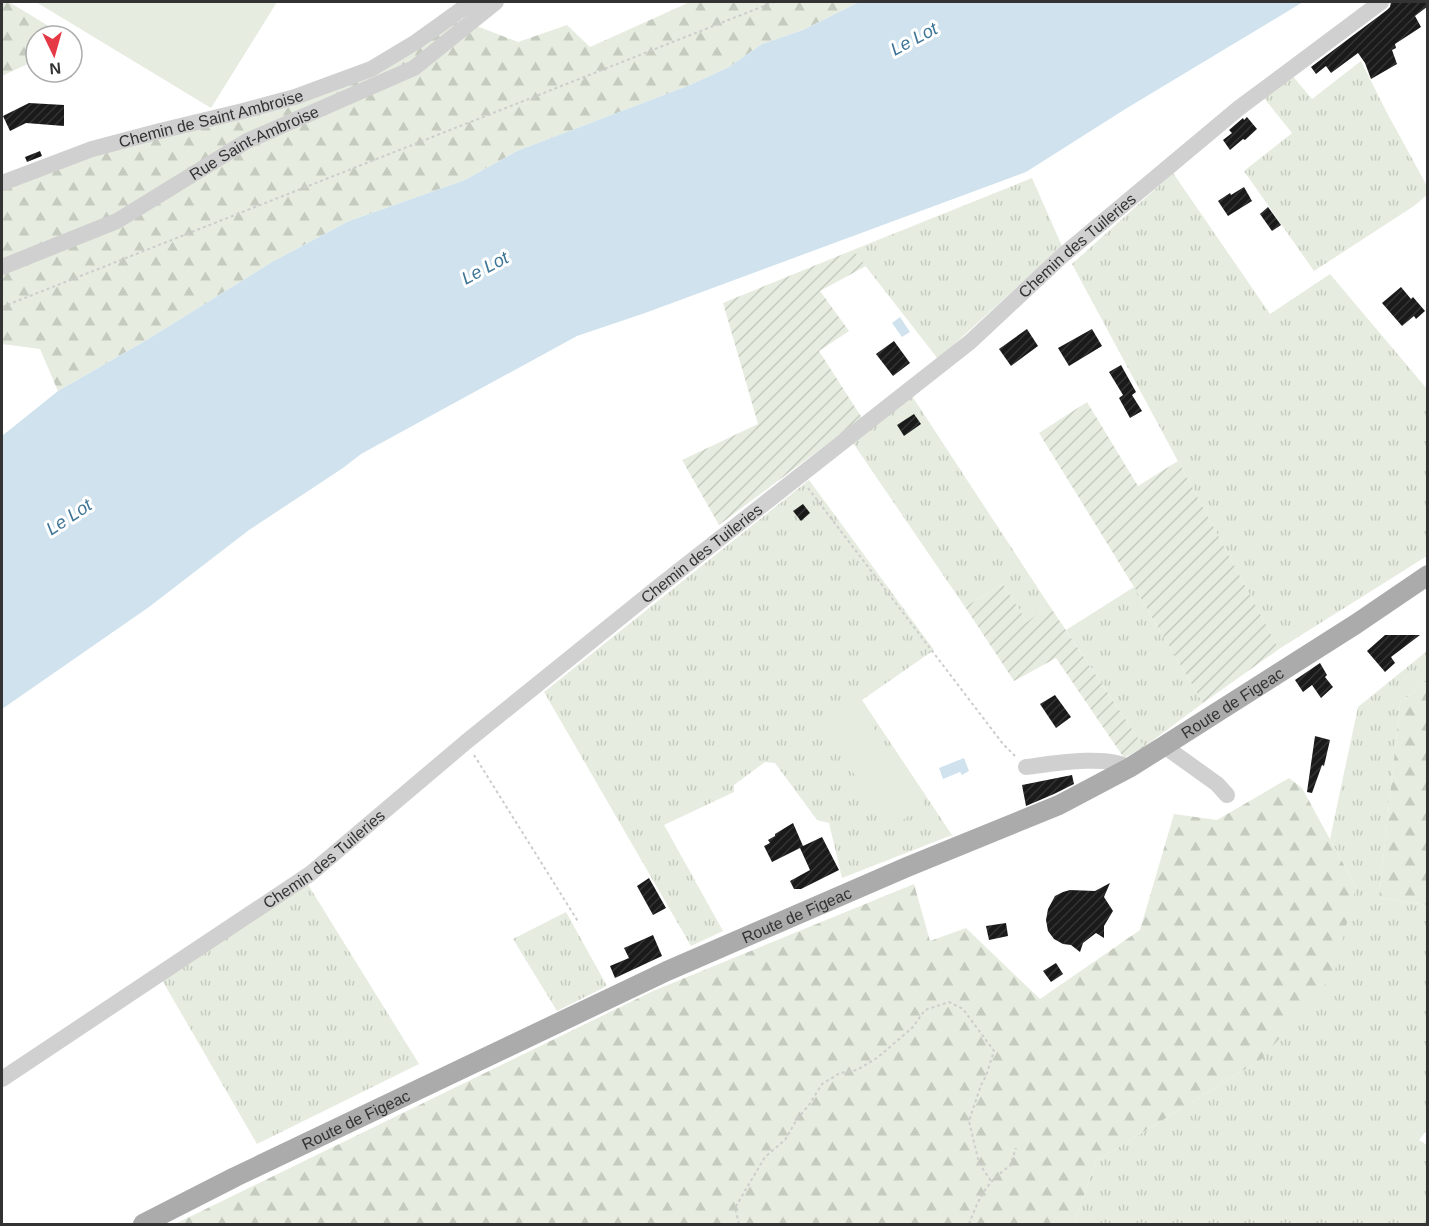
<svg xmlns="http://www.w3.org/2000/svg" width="1429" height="1226" font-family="Arial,sans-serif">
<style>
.grass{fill:url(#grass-tufts)}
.forest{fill:url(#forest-firs)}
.park{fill:#e6ecdf}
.garden{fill:url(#garden-furrows)}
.water{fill:#cfe2ee}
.building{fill:url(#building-hatch)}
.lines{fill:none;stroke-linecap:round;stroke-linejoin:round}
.path{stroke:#cdcdcd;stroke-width:2;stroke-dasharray:3 3;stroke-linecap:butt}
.minor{stroke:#d0d0d0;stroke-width:16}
.major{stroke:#ababab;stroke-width:20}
.labels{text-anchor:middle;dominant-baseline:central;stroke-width:6;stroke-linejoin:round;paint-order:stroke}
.street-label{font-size:16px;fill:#333;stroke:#fff}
.water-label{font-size:18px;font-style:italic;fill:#3f7597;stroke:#fff}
</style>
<defs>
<pattern id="grass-tufts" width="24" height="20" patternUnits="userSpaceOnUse" patternTransform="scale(1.5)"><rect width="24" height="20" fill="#e6ecdf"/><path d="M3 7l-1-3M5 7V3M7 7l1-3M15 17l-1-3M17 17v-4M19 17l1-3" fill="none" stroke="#c6cbc0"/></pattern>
<pattern id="forest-firs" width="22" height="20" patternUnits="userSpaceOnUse" patternTransform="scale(1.5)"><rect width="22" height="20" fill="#e6ecdf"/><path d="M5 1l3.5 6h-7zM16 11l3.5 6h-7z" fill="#c6cbc0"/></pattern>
<pattern id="garden-furrows" width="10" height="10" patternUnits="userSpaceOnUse" patternTransform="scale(1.5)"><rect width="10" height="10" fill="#e6ecdf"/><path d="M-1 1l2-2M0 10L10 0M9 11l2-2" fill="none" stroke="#c6cbc0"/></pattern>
<pattern id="building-hatch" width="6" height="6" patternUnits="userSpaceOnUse" patternTransform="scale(1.5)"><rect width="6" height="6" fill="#1a1a1a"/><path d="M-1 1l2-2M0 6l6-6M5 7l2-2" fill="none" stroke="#333"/></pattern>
</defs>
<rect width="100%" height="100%" fill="#fff"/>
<g class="grass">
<polygon points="1361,61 1386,111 1427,186 1427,195 1414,206 1314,271 1244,171 1292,133 1264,98 1291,74 1312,99"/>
<polygon points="1173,173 1270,314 1330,274 1427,389 1427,556 1279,649 1072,264"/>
<polygon points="1032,178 1062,246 938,359 853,250"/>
<polygon points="912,396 1049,605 1027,622 1003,584 965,607 853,443"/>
<polygon points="809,480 934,650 862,700 952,835 842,878 829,823 817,820 775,763 765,762 734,785 734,792 664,825 723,931 691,946 544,692"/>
<polygon points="1134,587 1203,703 1144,747 1066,630"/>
<polygon points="1427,651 1427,681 1400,703 1379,898 1427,905 1428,1128 1419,1140 1427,1145 1427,1224 1074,1224 1096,1161 1262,1059 1356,887 1330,839 1358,707"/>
<polygon points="307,883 419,1064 257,1144 162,980"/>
<polygon points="566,912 607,986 557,1011 513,939"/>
</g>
<g class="forest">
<polygon points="2,2 9,2 65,36 36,36 36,60 2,76"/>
<polygon points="690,2 859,2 803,30 762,44 729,67 690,85 517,151 465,180 349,221 272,262 145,341 58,391 40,349 2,344 2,189 90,155 293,106 459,19 518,42 567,25 590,47"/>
<polygon points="1427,681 1427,905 1379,898 1400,703"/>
<polygon points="1289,778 1302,788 1356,887 1334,974 1262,1059 1096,1161 1074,1224 175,1224 653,991 914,884 930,941 966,928 1040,999 1140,930 1174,814 1217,820"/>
</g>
<g class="park">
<polygon points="36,2 277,2 211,108"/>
<polygon points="856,701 925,805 890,828 821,724"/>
</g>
<g class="garden">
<polygon points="853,250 866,266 820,291 849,331 819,351 862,418 719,525 682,460 758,424 723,303"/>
<polygon points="1087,402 1138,486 1178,461 1279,649 1203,703 1134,587 1039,433"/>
<polygon points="1003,584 1027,622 1049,605 1144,747 1124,758 1056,658 1014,681 965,607"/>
</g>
<g class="water">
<polygon points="859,2 1303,2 1127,108 1026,172 645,313 577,336 361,454 343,468 249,530 149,607 2,709 2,436 58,391 145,341 272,262 349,221 465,180 517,151 690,85 729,67 762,44 803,30"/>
<polygon points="900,317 910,332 902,337 892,323"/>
<polygon points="964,758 969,771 962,775 960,772 943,779 939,768"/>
</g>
<g class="building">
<polygon points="1391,2 1428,2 1428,6 1415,16 1421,27 1395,44 1396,48 1392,50 1397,64 1371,79 1365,63 1358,53 1331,73 1326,66 1316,74 1311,67 1387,10 1390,7"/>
<polygon points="29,103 64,105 64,126 26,123 10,131 3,116"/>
<polygon points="1247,117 1257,129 1245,140 1243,139 1230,150 1223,140 1232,133 1229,130 1243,118 1244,120"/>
<polygon points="40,151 42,156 27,162 25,157"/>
<polygon points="1244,187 1252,201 1228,216 1218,201 1230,193 1231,195"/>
<polygon points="1268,207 1281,225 1272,231 1260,214"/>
<polygon points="1401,287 1411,299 1413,297 1425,311 1416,319 1414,316 1402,326 1382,303"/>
<polygon points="1027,329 1038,346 1011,366 999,349"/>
<polygon points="1092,329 1102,346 1069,366 1058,348"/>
<polygon points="894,341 910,363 893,376 876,354"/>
<polygon points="1121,365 1136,392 1132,395 1142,411 1130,418 1119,398 1123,395 1109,372"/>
<polygon points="914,414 921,424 904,436 897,425"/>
<polygon points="803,504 810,513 801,521 793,511"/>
<polygon points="1385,635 1420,635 1391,657 1395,663 1385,672 1367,651"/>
<polygon points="1320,663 1327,675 1325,677 1333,687 1321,698 1312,685 1303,692 1295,680"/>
<polygon points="1055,695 1071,717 1056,728 1040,704"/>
<polygon points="1315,736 1330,740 1324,766 1322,765 1312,793 1307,792"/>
<polygon points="1072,775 1074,784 1054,794 1026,806 1022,785"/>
<polygon points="793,823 803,846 822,837 839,870 801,889 794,889 790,881 810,870 800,848 772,862 764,846 770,843 768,840 775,836 775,834"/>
<polygon points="649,878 666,908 653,915 637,886"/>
<polygon points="1110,883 1104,897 1113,911 1104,926 1104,938 1096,933 1083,943 1080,952 1071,945 1063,944 1054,939 1048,931 1046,920 1048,909 1055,896 1063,892 1070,890 1095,891"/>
<polygon points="1006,923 1008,936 989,940 986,926"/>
<polygon points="653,935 662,956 615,978 610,966 629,958 624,948"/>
<polygon points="1056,963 1063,974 1051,982 1043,971"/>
</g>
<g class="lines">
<g class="path">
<polyline points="2,307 774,2"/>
<polyline points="808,488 1003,744 1015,756"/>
<polyline points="474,755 579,923"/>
<polyline points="739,1224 735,1208 746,1189 765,1157 785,1140 797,1119 809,1105 822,1084 840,1073 857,1070 877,1058 912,1028 925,1010 949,1002 963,1009 994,1051 986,1076 981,1085 969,1121 979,1163 991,1181"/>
<path d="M 969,1224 C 979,1198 986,1182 1010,1166 L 1016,1148"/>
</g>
<g class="minor">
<path id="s1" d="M 2,183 L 92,149 L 160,131 L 243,111 L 295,97 L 371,69 L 416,42 L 462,9 L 475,2"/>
<path id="s2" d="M 2,267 L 117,221 L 247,141 L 414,68 L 496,2"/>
<polyline points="1164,746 1217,784 1227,795"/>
<path d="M 1026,767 C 1050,764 1109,754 1129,768"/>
<path id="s3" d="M 2,1079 L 310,874 L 466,742 L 662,584 L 970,342 L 1062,256 L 1239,108 L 1381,2"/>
</g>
<path class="major" id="s4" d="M 143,1224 L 235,1177 L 667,971 L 907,867 L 1059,805 L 1129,768 L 1164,746 L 1356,624 L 1428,575"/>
</g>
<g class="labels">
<g class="street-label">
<text stroke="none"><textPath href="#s1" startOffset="219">Chemin de Saint Ambroise</textPath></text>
<text stroke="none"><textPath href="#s2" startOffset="282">Rue Saint-Ambroise</textPath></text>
<text stroke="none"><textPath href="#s3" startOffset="1362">Chemin des Tuileries</textPath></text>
<text stroke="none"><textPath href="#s3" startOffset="876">Chemin des Tuileries</textPath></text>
<text stroke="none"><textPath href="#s4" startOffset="1209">Route de Figeac</textPath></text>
<text stroke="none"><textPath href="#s3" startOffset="390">Chemin des Tuileries</textPath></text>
<text stroke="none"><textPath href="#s4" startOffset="723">Route de Figeac</textPath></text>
<text stroke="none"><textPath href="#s4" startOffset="237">Route de Figeac</textPath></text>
</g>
<g class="water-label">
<text transform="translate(914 39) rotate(-28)">Le Lot</text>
<text transform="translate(485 268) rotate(-28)">Le Lot</text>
<text transform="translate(69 517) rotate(-33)">Le Lot</text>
</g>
</g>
<rect width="1429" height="1226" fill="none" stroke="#333333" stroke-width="6"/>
<g transform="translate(54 54) rotate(175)"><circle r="28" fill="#ffffff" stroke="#adadad" stroke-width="1.5"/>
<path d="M0-4.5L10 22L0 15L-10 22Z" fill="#e63946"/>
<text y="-9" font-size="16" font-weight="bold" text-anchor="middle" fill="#333333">N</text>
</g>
</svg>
